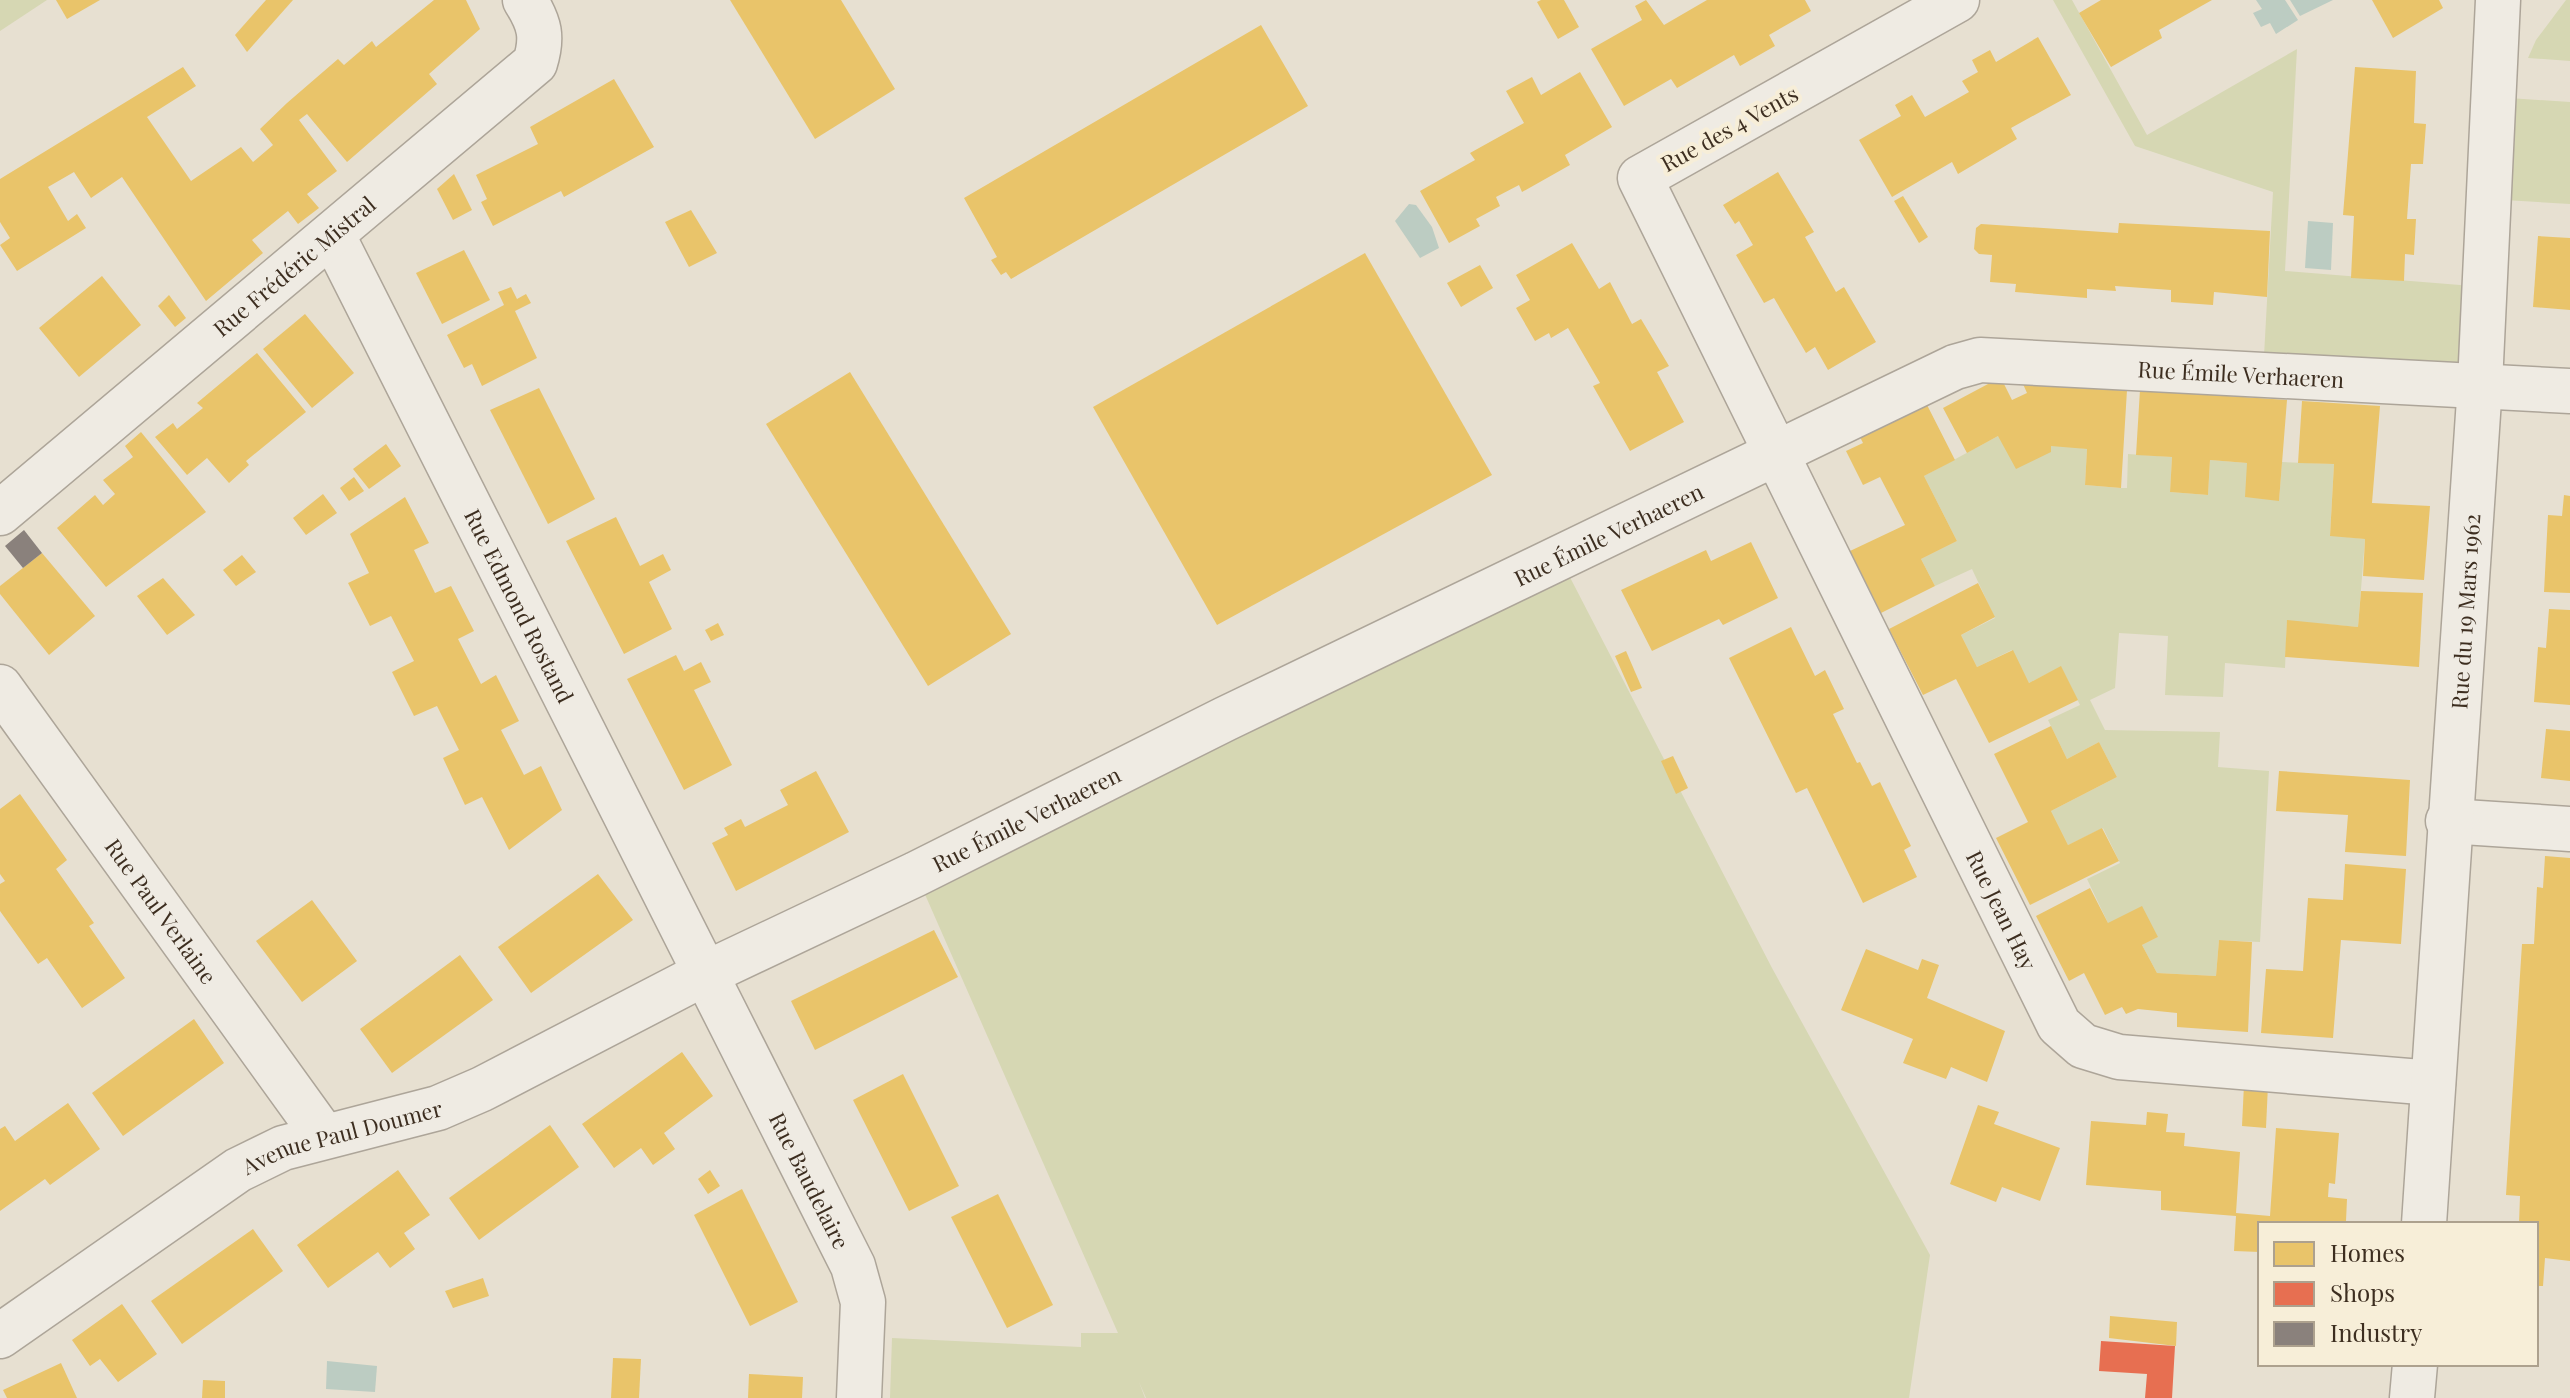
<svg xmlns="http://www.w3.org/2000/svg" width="2570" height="1398" font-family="'Playfair Display',serif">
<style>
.green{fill:#d6d7b3}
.water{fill:#bcccc2}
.homes{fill:#e9c46a}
.shops{fill:#e76f51}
.industry{fill:#8a817c}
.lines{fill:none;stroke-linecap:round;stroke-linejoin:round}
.minor-casing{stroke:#ada599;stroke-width:47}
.minor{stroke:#efebe3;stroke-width:44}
.labels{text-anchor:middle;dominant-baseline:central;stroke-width:8;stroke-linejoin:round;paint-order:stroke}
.street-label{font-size:22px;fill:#3d2e20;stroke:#f7eed8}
</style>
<rect width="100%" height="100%" fill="#e7e0d1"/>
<g class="green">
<polygon points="0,0 47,0 0,31"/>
<polygon points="2053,0 2072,0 2147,135 2297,49 2285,271 2485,287 2480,384 2263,374 2273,192 2135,146"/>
<polygon points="2566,0 2570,0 2570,61 2528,58 2536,40"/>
<polygon points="2494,97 2570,102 2570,204 2488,199"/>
<polygon points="1998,436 2087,449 2085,485 2121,488 2127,488 2128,454 2172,457 2170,492 2208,495 2210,460 2247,463 2279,501 2282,462 2334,464 2330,535 2365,539 2358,627 2287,621 2285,668 2225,663 2223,697 2165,695 2168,636 2119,633 2115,688 2090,700 2105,730 2220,732 2218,767 2269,771 2260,942 2219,940 2216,976 2157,973 2142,945 2158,937 2108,923 2087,879 2120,863 2103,828 2068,845 2051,811 2117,777 2099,742 2067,759 2048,720 2080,705 2061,667 2029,683 2012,650 1977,667 1961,635 1995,618 1972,569 1935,586 1921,559 1957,541 1924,476"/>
<polygon points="1560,558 1772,968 1930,1255 1909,1398 1146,1398 1139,1382 1145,1398 890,1398 892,1338 1081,1347 1081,1333 1118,1333 916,874"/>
</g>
<g class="water">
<polygon points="2256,0 2285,0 2298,20 2276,34 2270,23 2261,27 2253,13 2262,9"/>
<polygon points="2290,0 2333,0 2300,16"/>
<polygon points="1409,204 1416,205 1432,227 1439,248 1420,258 1395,221"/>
<polygon points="2308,221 2333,223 2331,270 2305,268"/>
<polygon points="327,1361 377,1366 375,1392 326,1389"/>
</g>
<g class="homes">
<polygon points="56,0 100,0 67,19"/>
<polygon points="266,0 293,0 247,52 235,35"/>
<polygon points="434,0 466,0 480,29 429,74 437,84 347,162 307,114 299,120 337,171 307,194 319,208 298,224 288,211 252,240 263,253 206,301 122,177 91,198 74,172 48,187 68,221 77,214 86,228 17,271 0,245 10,238 0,222 0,179 183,67 196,86 147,117 191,181 241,147 253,162 273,145 260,129 287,103 338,59 344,65 372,41 376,47"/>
<polygon points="730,0 841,0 895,89 815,139"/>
<polygon points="1541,0 1564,0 1579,27 1558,39 1537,2"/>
<polygon points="1646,0 1664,25 1707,0 1805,0 1811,11 1769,35 1775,46 1740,66 1734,55 1677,88 1671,79 1624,106 1591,49 1642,20 1635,6"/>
<polygon points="2101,0 2212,0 2159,30 2162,38 2111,67 2079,13"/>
<polygon points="2372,0 2439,0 2443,8 2393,38"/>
<polygon points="1261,25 1308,106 1011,279 1006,272 1001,275 991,260 997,257 964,198"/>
<polygon points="2038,37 2071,95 2011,128 2017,139 1958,174 1952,162 1892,197 1859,140 1901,116 1895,105 1912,95 1925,117 1969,92 1962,81 1978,72 1972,60 1990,50 1996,62"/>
<polygon points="2355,67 2416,71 2414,123 2426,124 2423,164 2411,164 2407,219 2416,219 2414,255 2405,254 2404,281 2351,278 2354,216 2343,215"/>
<polygon points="1580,72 1612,127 1565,155 1570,165 1522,192 1519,185 1496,197 1500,206 1476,219 1480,226 1449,243 1420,191 1475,160 1470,153 1524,123 1506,91 1532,77 1541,95"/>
<polygon points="614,79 654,147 564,197 561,191 493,226 481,202 487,199 476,175 538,144 530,127"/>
<polygon points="1778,172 1814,232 1805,237 1836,292 1844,287 1876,342 1828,370 1815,347 1806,353 1774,298 1764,303 1736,255 1753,245 1739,221 1735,224 1723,205"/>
<polygon points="454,174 472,210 453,220 437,189"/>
<polygon points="1903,196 1928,237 1919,243 1894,201"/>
<polygon points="691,210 717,253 689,267 665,222"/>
<polygon points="2119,223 2270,231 2267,297 2214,292 2213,305 2171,302 2171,290 2115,286 2116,291 2087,289 2087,298 2015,292 2016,284 1990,282 1992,255 1979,254 1974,249 1976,228 1981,224 2118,233"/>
<polygon points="2538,236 2570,238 2570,310 2533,307"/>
<polygon points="1572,243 1599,289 1610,282 1632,324 1641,319 1669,366 1657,372 1684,422 1630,451 1593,386 1600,383 1568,328 1551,338 1549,333 1535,341 1516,308 1530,300 1516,275"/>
<polygon points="464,250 490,300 442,324 416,273"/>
<polygon points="1365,253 1492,475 1217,625 1093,407"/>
<polygon points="1480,265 1493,288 1461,307 1447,283"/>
<polygon points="102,276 141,325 79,377 39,328"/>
<polygon points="511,287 517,299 526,294 531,303 515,311 537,358 482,386 472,364 464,368 447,335 504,305 498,292"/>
<polygon points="169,295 186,318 175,327 158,306"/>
<polygon points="305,314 354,373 312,408 263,349"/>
<polygon points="257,353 306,412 246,461 249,465 229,483 207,458 187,475 155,437 173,423 177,429 203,408 197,403"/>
<polygon points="850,372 1011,634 928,686 766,424"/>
<polygon points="1988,384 2004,384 2012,400 2027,393 2023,384 2127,390 2121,488 2085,485 2087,449 2051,446 2051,452 2016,469 1998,436 1967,453 1943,408"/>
<polygon points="539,388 595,499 548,524 490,410"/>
<polygon points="2140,390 2287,400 2279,501 2245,497 2247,463 2210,460 2208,495 2170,492 2172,457 2136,455"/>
<polygon points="1925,401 1955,460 1924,476 1957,541 1921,559 1935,586 1881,613 1850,551 1905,525 1880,477 1863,485 1846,451 1863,443 1859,435"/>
<polygon points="2302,401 2380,406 2372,503 2430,506 2424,580 2363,576 2365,539 2330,536 2334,464 2298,463"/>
<polygon points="141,432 206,512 106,587 57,528 95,495 103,505 115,494 103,480 133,457 125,446"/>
<polygon points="386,444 401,466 369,489 353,469"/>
<polygon points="354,477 364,491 349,501 340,488"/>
<polygon points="323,494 337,513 306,535 293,518"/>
<polygon points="2564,495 2570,496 2570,593 2544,592 2548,515 2562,516"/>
<polygon points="405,497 429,543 414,550 435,593 451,586 474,631 458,639 481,684 496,675 519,721 501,730 524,775 541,766 562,810 509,850 482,797 465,805 443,758 459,750 437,706 414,716 392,672 414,661 391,616 370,626 348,583 369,573 350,534"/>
<polygon points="616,517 640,566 663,554 671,570 649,582 672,629 624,654 566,541"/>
<polygon points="1751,542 1778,598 1723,625 1719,619 1652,651 1621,590 1706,550 1711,561"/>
<polygon points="42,553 95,616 49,655 0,594 0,586"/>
<polygon points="242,555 256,572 236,586 223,570"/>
<polygon points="163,578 195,615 167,635 137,596"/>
<polygon points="1978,583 1995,617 1961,635 1977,667 2013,650 2029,683 2061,666 2078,700 1989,743 1956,679 1923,695 1889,629"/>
<polygon points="2361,591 2423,593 2419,667 2285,657 2287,620 2358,627"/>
<polygon points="2549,609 2570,610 2570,705 2534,702 2538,647 2546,648"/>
<polygon points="718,623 724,635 711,641 705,630"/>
<polygon points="1791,627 1815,676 1825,670 1844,709 1833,714 1857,763 1860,762 1872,786 1880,782 1911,846 1904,850 1917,877 1863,903 1807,788 1796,793 1729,658"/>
<polygon points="1626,651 1642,688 1631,692 1615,656"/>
<polygon points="676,655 684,671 701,662 711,682 694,690 732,765 684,790 627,679"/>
<polygon points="2051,726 2067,759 2099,742 2117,777 2051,811 2068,845 2102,828 2119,861 2030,905 1996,838 2028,822 1994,754"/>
<polygon points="2546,729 2570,731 2570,781 2541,778"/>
<polygon points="1673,756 1688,788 1676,794 1661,761"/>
<polygon points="816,771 849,832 736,891 712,843 728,835 724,828 741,819 745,827 788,805 780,790"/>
<polygon points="2279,771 2410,780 2406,856 2345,852 2348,815 2276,811"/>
<polygon points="20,794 67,860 56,869 94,923 89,926 125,978 82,1008 47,958 38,964 0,911 0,884 5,881 0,874 0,809"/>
<polygon points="2545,856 2570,858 2570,1261 2545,1258 2543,1286 2536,1286 2536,1224 2519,1224 2520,1196 2506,1195 2522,944 2534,944 2537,887 2543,888"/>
<polygon points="2345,864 2406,869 2401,944 2341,940 2333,1038 2261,1033 2266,969 2303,971 2308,898 2343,900"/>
<polygon points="598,874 633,920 531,993 498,947"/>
<polygon points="2090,888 2108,923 2142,906 2158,937 2142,945 2157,973 2216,976 2219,940 2252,942 2248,1032 2177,1027 2177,1013 2138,1009 2126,1014 2122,1007 2105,1015 2084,973 2069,981 2036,916"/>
<polygon points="312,900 357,961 302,1002 256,941"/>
<polygon points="934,930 958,977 815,1050 791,1001"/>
<polygon points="1866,949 1918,970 1922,959 1939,965 1927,998 2005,1031 1987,1082 1951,1067 1946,1079 1903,1063 1913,1039 1841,1010"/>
<polygon points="460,955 493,1000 392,1073 360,1029"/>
<polygon points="194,1019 224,1063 123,1136 92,1093"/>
<polygon points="682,1052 713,1096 664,1133 675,1149 653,1165 641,1148 614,1168 582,1124"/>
<polygon points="903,1074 959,1186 909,1211 853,1100"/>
<polygon points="2244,1084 2268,1085 2266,1128 2242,1126"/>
<polygon points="68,1103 100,1149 50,1185 45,1179 0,1211 0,1129 5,1126 15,1141"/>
<polygon points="1978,1105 1999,1112 1994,1124 2060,1148 2040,1201 2002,1187 1996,1202 1950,1184"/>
<polygon points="2147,1112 2168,1114 2166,1132 2185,1133 2184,1146 2240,1152 2236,1213 2270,1216 2276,1128 2339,1133 2335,1184 2329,1183 2328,1197 2347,1199 2346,1221 2361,1224 2260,1224 2260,1252 2234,1251 2236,1216 2161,1210 2161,1191 2086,1185 2091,1121 2146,1125"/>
<polygon points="550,1125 579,1167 479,1240 449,1198"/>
<polygon points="398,1170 430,1215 404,1233 415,1249 390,1268 378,1252 328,1288 297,1245"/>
<polygon points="710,1170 720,1186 708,1194 698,1179"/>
<polygon points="742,1189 798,1302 750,1326 694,1215"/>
<polygon points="998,1194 1053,1305 1007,1328 951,1217"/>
<polygon points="253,1229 283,1271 182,1344 151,1301"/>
<polygon points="483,1278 489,1296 453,1308 445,1291"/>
<polygon points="122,1304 157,1354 118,1382 100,1359 90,1366 72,1340"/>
<polygon points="2110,1316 2177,1322 2176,1346 2109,1338"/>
<polygon points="613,1358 641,1359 639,1398 611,1398"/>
<polygon points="61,1363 77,1398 7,1398 3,1390"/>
<polygon points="749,1374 803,1377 802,1398 748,1398"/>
<polygon points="203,1380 225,1381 225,1398 202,1398"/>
</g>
<polygon class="shops" points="2101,1341 2175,1346 2172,1398 2145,1398 2147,1374 2099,1371"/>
<polygon class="industry" points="24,530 42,553 23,568 5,546"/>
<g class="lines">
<g class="minor-casing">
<g id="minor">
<path id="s1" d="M 1957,0 L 1640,178 L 2059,1025 L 2083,1046 L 2119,1057 L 2433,1083"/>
<path id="s2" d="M 333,236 L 853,1266 L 863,1302 L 859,1398"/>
<path id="s3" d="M 0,513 L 535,63 C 543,37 540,24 525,0"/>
<path id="s4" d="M 0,687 L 323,1135"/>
<polyline points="2448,821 2570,829"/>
<path id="s5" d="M 2424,1224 L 2480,384 L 2498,0"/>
<path id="s6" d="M 0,1336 L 238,1170 L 283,1148 L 438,1108 L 482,1089 L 690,981 L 916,874 L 1225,719 L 1955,367 L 1980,360 L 2570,391"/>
<polyline points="2412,1398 2415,1364"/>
</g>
</g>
<use href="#minor" class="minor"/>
</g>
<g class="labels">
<g class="street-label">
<text transform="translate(1729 128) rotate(-29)">Rue des 4 Vents</text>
<text stroke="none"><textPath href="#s3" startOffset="384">Rue Frédéric Mistral</textPath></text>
<text stroke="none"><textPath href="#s6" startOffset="2476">Rue Émile Verhaeren</textPath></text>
<text stroke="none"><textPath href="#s6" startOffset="1804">Rue Émile Verhaeren</textPath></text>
<text stroke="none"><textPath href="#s2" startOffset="414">Rue Edmond Rostand</textPath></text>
<text stroke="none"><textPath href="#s5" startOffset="614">Rue du 19 Mars 1962</textPath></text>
<text stroke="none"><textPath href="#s6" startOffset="1156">Rue Émile Verhaeren</textPath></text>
<text stroke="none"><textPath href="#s1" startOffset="1180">Rue Jean Hay</textPath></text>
<text stroke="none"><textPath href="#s4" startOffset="276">Rue Paul Verlaine</textPath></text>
<text stroke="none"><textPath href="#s6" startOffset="400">Avenue Paul Doumer</textPath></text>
<text stroke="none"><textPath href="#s2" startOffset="1058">Rue Baudelaire</textPath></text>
</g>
</g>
<rect x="2258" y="1222" width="280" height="144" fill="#f7eed8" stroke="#ada18e" stroke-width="2"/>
<rect x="2274" y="1242" width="40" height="24" fill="#e9c46a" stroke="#ada18e" stroke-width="2"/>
<text x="2330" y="1262" font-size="24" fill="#3d2e20">Homes</text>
<rect x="2274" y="1282" width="40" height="24" fill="#e76f51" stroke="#ada18e" stroke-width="2"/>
<text x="2330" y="1302" font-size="24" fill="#3d2e20">Shops</text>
<rect x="2274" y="1322" width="40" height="24" fill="#8a817c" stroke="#ada18e" stroke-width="2"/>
<text x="2330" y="1342" font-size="24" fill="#3d2e20">Industry</text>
</svg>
